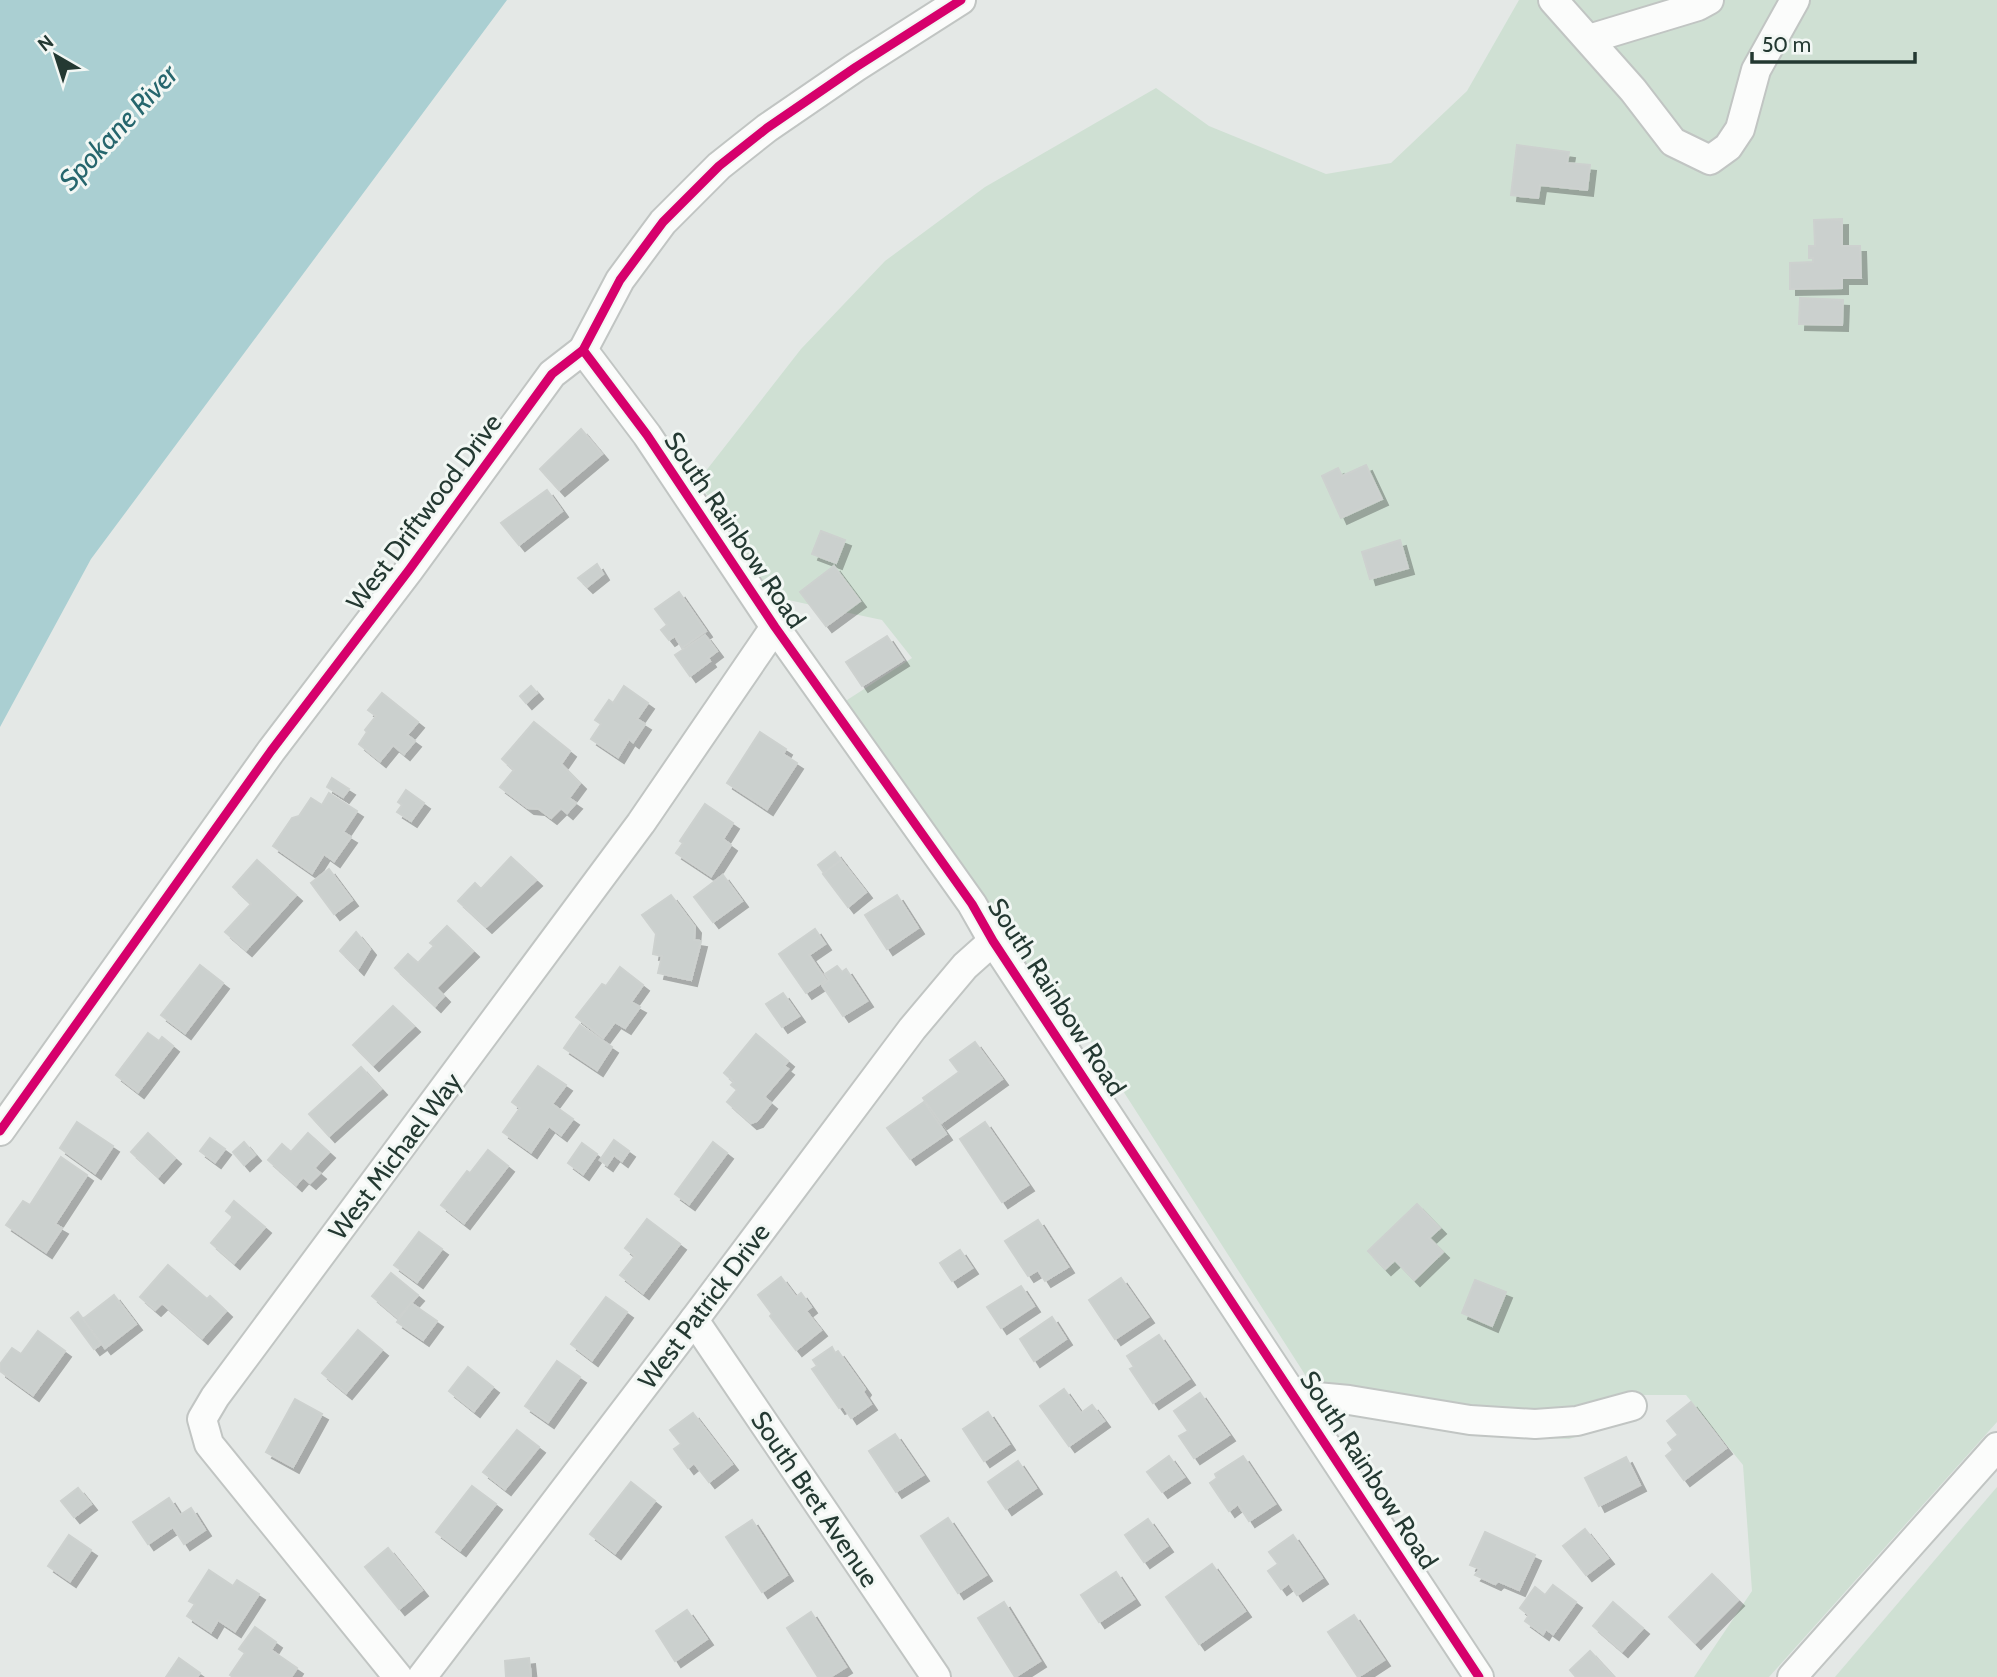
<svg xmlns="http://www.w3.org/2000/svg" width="1997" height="1677" font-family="Cabin,sans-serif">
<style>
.green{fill:#cfe0d3}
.water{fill:#aacfd2}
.building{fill:#cbd0ce;stroke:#cdd1cf;stroke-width:2;filter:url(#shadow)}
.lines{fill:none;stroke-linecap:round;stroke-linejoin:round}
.minor-casing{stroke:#c1c5c3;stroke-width:32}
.minor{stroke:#fbfcfb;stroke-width:28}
.cycleway-casing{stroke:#f2f7f4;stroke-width:13}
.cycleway{stroke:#d6006c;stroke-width:9}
.labels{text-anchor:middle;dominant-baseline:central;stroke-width:6;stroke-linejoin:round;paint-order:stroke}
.street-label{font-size:26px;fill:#243932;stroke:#f2f7f4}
.water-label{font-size:28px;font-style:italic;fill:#26666d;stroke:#f2f7f4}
</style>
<defs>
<filter id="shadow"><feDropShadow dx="6" dy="6" stdDeviation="0" flood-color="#0004"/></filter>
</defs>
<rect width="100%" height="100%" fill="#e4e8e6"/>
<g class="green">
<polygon points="1519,0 1997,0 1997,1422 1769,1677 1694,1677 1752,1591 1743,1465 1686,1395 1625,1395 1634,1419 1569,1439 1476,1436 1327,1409 1093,1044 1042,994 997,920 844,702 912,658 882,620 774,597 698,481 801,349 885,261 985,187 1156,88 1209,126 1326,174 1391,163 1467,91"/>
<polygon points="1997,1487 1997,1677 1835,1677"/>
</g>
<polygon class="water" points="0,0 507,0 91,559 0,727"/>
<g class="building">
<polygon points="1517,145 1569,152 1567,163 1590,165 1587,190 1540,185 1538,198 1511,195"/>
<polygon points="1842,219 1842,246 1860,246 1861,278 1842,278 1842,288 1790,289 1790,263 1813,262 1813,258 1809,258 1809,246 1815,246 1814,220"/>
<polygon points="1800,298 1843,300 1842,325 1799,324"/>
<polygon points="581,429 602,454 559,490 540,469"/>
<polygon points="1366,465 1382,499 1341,518 1322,476 1338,468 1342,476"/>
<polygon points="547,490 562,511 519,545 501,523"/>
<polygon points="821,531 845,540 836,563 812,554"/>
<polygon points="1400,540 1408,568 1370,579 1362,552"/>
<polygon points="597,564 603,574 587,587 578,578"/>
<polygon points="834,566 860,601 826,626 800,592"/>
<polygon points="679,592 706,631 682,648 675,636 669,640 661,630 667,625 655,609"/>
<polygon points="705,635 717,651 708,658 710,661 690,676 675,655"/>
<polygon points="887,636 903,660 862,686 846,662"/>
<polygon points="531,686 537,693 526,703 520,696"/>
<polygon points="624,686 648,703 637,719 645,724 633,742 629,739 618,757 591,739 601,724 595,720 609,700 613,703"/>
<polygon points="382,693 418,722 407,735 415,741 404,754 393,745 380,761 359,744 367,732 365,730 376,716 368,710"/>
<polygon points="534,722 570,751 561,764 580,783 569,798 576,803 567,813 561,808 551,818 539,809 528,808 500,787 514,770 502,759"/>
<polygon points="760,732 786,749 783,754 797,763 767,809 727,783"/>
<polygon points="332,778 349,789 343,797 327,787"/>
<polygon points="406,790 424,803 411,821 397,812 402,805 398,802"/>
<polygon points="329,793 357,811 343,832 351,837 334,861 324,854 312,873 273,846 292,818 299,816 311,798 322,805"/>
<polygon points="705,804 733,823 723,839 731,845 711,876 676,853 683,843 680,841"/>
<polygon points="835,852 841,860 824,873 818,865"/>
<polygon points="511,857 536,880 486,927 458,901 475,883 481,889"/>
<polygon points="257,860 296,895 246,950 225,932 251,904 233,887"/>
<polygon points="841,860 866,892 848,907 823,874"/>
<polygon points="329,869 352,900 334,914 311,883"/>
<polygon points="723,875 742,901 713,922 694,897"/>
<polygon points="671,895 695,927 694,940 701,941 691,980 658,973 662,956 653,954 656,934 642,915"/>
<polygon points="897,895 918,928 887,949 865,915"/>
<polygon points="447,926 473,951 436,988 444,996 435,1006 395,968 408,954 418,963 434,946 430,943"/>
<polygon points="815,929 825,944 809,955 826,980 806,993 779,954"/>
<polygon points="356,932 370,949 358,969 340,951"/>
<polygon points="200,965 223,983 185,1033 161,1015"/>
<polygon points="837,966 842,972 846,969 867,1001 843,1016 822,985 829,980 825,974"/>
<polygon points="620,967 643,985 631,1002 640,1007 625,1028 615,1022 603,1038 576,1017 602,984 606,986"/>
<polygon points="783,993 799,1016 782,1027 766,1004"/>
<polygon points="393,1006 414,1026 373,1065 353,1045"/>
<polygon points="580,1025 612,1047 597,1070 564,1048"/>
<polygon points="148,1033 159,1041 162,1037 173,1046 138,1092 116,1075"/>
<polygon points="756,1034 788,1061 784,1066 788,1069 764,1097 771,1103 757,1121 751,1123 727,1102 737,1090 731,1085 734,1082 724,1073"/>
<polygon points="975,1042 1002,1079 941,1123 923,1098 959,1072 950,1060"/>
<polygon points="538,1066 566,1085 552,1104 573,1119 561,1135 549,1126 531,1152 503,1132 520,1108 512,1102"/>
<polygon points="361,1067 381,1089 329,1136 309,1114"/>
<polygon points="924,1102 946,1134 910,1159 887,1128"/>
<polygon points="77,1122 113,1146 95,1173 60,1148"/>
<polygon points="985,1122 1028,1185 1002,1202 960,1139"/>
<polygon points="148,1133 175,1158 158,1177 131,1152"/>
<polygon points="308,1133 329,1152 314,1168 320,1173 310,1183 303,1177 296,1185 268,1160 282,1144 291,1152"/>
<polygon points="210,1138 225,1149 215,1162 200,1151"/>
<polygon points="614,1140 629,1151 622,1161 614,1155 607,1165 600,1160"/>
<polygon points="244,1142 255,1155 244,1165 233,1152"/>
<polygon points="713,1142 727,1153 689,1204 675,1194"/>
<polygon points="582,1143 597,1154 583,1174 568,1163"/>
<polygon points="488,1150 508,1166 464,1223 441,1205 467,1171 470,1173"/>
<polygon points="61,1157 87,1175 55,1224 62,1228 46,1252 6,1225 23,1201 30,1205"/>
<polygon points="234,1201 265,1227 234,1263 211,1243 233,1217 226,1211"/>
<polygon points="1417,1204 1440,1228 1429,1238 1443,1252 1414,1280 1395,1260 1385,1269 1368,1251"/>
<polygon points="647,1219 680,1244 643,1293 620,1275 635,1256 625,1248"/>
<polygon points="1038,1220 1068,1267 1045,1281 1038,1270 1028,1276 1005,1241"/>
<polygon points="419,1232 442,1249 417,1282 394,1265"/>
<polygon points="960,1250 972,1268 952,1281 940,1263"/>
<polygon points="168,1265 207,1299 210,1296 226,1311 202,1338 162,1303 155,1310 140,1297"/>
<polygon points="391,1273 418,1295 398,1318 372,1296"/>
<polygon points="781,1277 796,1297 801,1293 811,1307 806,1311 821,1330 796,1350 770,1316 772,1314 758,1295"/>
<polygon points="1121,1278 1148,1317 1115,1339 1089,1300"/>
<polygon points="1475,1280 1506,1292 1492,1326 1462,1313"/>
<polygon points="1021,1286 1034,1306 1001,1328 987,1307"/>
<polygon points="114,1295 136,1324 105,1348 83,1319"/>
<polygon points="606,1297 627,1312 592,1360 571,1344"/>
<polygon points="411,1303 437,1321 423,1340 397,1322"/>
<polygon points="78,1312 101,1344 94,1349 71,1318"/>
<polygon points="1052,1317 1066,1339 1034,1361 1020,1339"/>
<polygon points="358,1330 382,1350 346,1393 322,1373"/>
<polygon points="38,1331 65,1351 33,1395 0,1371 0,1364 12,1348 21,1354"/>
<polygon points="1159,1335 1189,1379 1153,1403 1130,1369 1134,1367 1127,1356"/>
<polygon points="832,1347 835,1353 838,1351 865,1389 863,1392 871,1404 851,1418 843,1406 839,1408 812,1369 817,1366 813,1360"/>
<polygon points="557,1361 580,1377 548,1422 525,1406"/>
<polygon points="468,1367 493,1387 474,1411 449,1391"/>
<polygon points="1064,1389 1081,1413 1092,1405 1104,1421 1069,1446 1040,1406"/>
<polygon points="1200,1393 1229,1435 1194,1458 1179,1436 1188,1431 1174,1411"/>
<polygon points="295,1399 322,1414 293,1467 266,1452"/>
<polygon points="1691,1402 1726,1448 1684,1480 1666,1456 1673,1450 1668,1443 1678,1435 1667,1421"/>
<polygon points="988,1412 1009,1444 984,1461 963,1429"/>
<polygon points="693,1413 732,1464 709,1482 694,1463 688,1468 674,1449 681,1444 670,1430"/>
<polygon points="517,1430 539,1447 505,1489 483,1472"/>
<polygon points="895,1434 923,1475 896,1492 869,1451"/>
<polygon points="1169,1456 1184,1477 1162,1492 1147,1472"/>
<polygon points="1243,1456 1275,1504 1249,1521 1238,1504 1229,1511 1210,1483 1217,1478 1215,1474"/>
<polygon points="1626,1457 1640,1485 1599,1506 1585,1478"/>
<polygon points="1018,1461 1036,1488 1006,1509 988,1482"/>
<polygon points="631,1482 655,1501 615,1553 590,1534"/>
<polygon points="472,1486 496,1504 460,1550 436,1532"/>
<polygon points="78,1488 91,1504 74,1517 61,1501"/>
<polygon points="169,1498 180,1515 191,1508 205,1530 184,1544 173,1527 148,1544 133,1522"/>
<polygon points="948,1518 986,1575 958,1593 921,1536"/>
<polygon points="1148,1519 1167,1546 1144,1562 1125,1535"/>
<polygon points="752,1520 787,1575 762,1592 726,1537"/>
<polygon points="1585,1529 1608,1558 1586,1575 1563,1546"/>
<polygon points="1485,1532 1535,1555 1519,1590 1498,1581 1495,1584 1475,1575 1480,1569 1470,1565"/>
<polygon points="69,1535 91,1550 70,1581 48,1566"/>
<polygon points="1293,1535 1322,1578 1297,1595 1289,1583 1281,1589 1268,1571 1278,1564 1269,1552"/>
<polygon points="388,1548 422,1590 399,1609 365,1567"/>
<polygon points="1212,1564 1245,1611 1199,1644 1166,1597"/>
<polygon points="209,1570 233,1586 237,1580 259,1594 235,1631 218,1620 211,1632 187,1616 195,1604 189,1601"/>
<polygon points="1116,1572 1134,1599 1099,1622 1081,1595"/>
<polygon points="1712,1574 1738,1600 1695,1643 1669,1617"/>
<polygon points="1553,1585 1576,1602 1553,1634 1546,1629 1543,1634 1525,1621 1529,1615 1520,1608 1535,1587 1545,1595"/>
<polygon points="1004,1602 1040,1661 1015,1677 978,1618"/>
<polygon points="1613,1602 1643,1628 1622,1651 1593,1626"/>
<polygon points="687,1610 707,1639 675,1661 656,1631"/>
<polygon points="811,1612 846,1667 830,1677 818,1677 787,1628"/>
<polygon points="1354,1615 1384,1660 1358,1677 1328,1632"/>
<polygon points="255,1627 276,1642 271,1650 297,1668 291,1677 233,1677 230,1675 245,1653 239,1649"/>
<polygon points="1590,1651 1614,1677 1576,1677 1570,1670"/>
<polygon points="179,1658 200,1673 197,1677 166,1677"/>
<polygon points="529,1658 531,1677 506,1677 505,1661"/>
</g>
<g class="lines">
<g class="minor-casing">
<g id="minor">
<polyline points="1553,0 1633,90 1673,142 1710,160 1728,147 1740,129 1756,70 1795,0"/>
<polyline points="1589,39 1698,6 1709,0"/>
<polyline points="583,350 647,435 775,627 972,904 993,941 1479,1677"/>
<polyline points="0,1131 271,751 409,570 552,374 583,350 620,280 663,222 719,166 767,128 856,67 961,0"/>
<polyline points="694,1320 936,1677"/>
<polyline points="1295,1395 1349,1400 1470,1420 1535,1424 1577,1421 1632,1406"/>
<polyline points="398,1677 209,1444 202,1419 215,1397 641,823 775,627"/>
<polyline points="422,1677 694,1320 912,1029 965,966 993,941"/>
<polyline points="1792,1677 1997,1447"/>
</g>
</g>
<use href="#minor" class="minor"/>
<g class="cycleway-casing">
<g id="cycleway">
<polyline points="583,350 647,435 775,627 972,904 993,941 1479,1677"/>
<polyline points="0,1131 271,751 409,570 552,374 583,350 620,280 663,222 719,166 767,128 856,67 961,0"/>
</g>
</g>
<use href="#cycleway" class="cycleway"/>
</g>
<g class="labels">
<g class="street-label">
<text transform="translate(424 512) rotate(-53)">West Driftwood Drive</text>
<text transform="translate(735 530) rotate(56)">South Rainbow Road</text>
<text transform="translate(1057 997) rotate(57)">South Rainbow Road</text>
<text transform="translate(395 1156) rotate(-53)">West Michael Way</text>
<text transform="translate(704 1306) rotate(-53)">West Patrick Drive</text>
<text transform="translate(1369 1470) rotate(57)">South Rainbow Road</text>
<text transform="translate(815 1499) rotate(56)">South Bret Avenue</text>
</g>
<g class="water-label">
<text transform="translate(118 127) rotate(-47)">Spokane River</text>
</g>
</g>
<g transform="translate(56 56) rotate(321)" stroke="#f2f7f4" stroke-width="5" paint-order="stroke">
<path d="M0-5L12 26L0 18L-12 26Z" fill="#243932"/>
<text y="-10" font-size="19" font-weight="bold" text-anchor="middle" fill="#243932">N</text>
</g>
<path d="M1752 52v10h163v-10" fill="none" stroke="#243932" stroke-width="3.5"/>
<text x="1762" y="52" font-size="21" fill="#243932" stroke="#f2f7f4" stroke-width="5" paint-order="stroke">50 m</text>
</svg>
